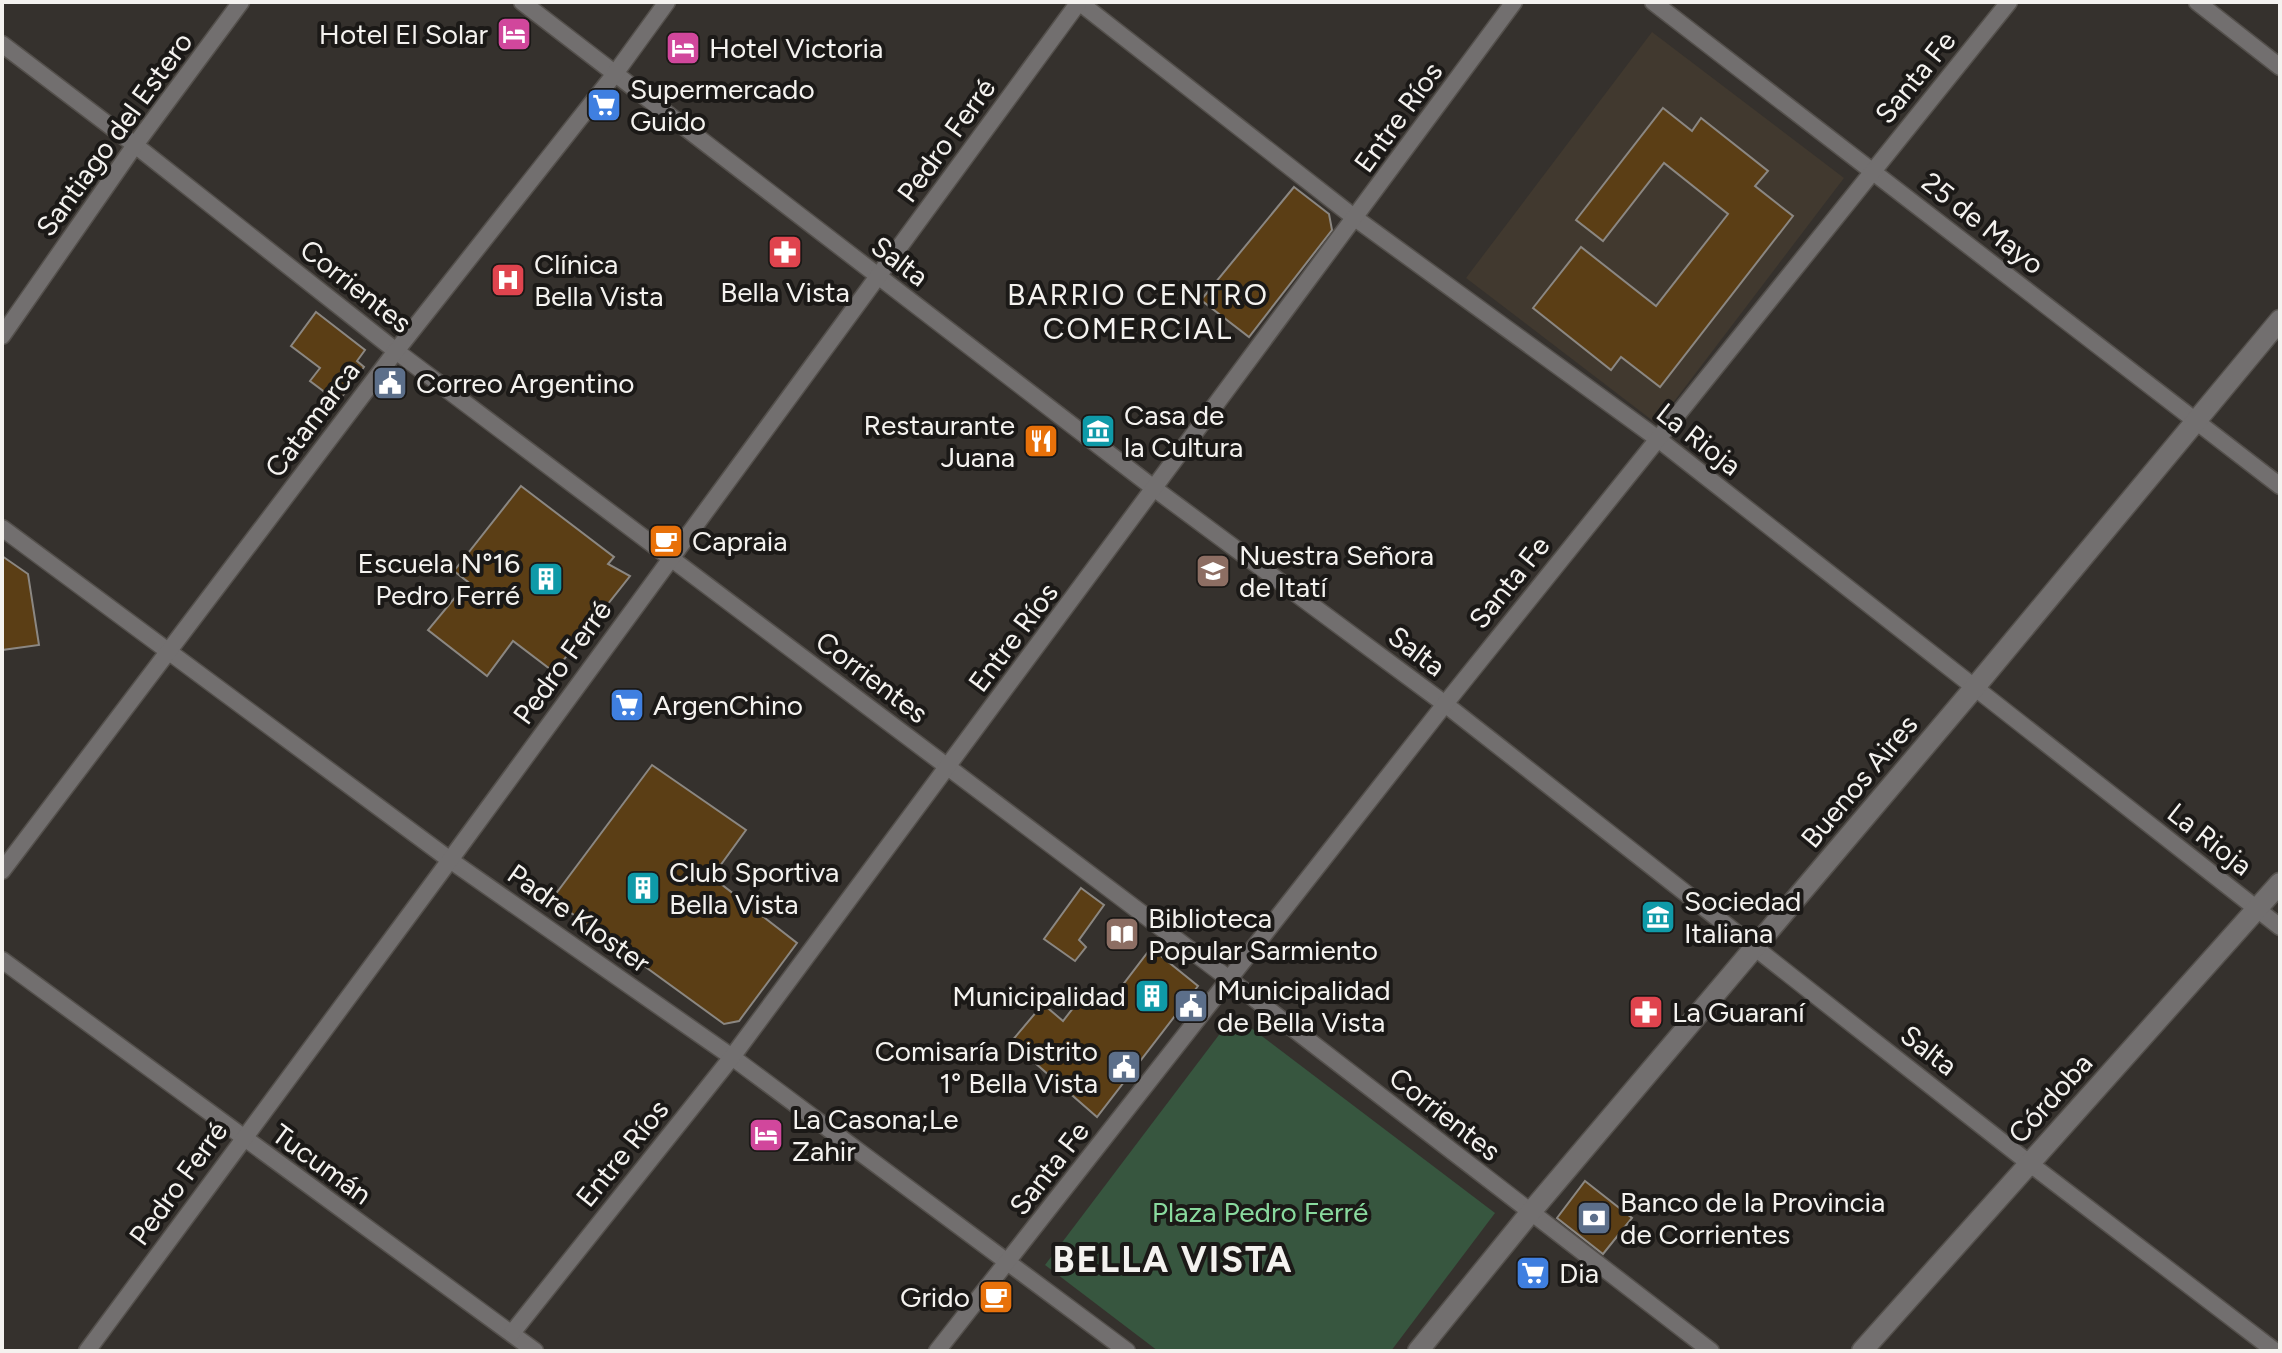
<svg xmlns="http://www.w3.org/2000/svg" width="2282" height="1353" font-family="Figtree,sans-serif">
<style>
.built{fill:#41392f}
.green{fill:#37563f}
.building{fill:#5b3e15;stroke:#8b8782;stroke-width:2}
.lines{fill:none;stroke-linecap:round;stroke-linejoin:round}
.minor-casing{stroke:#54504c;stroke-width:19}
.tertiary-casing{stroke:#54504c;stroke-width:23}
.minor{stroke:#726f6f;stroke-width:16}
.tertiary{stroke:#726f6f;stroke-width:20}
.labels{text-anchor:middle;dominant-baseline:central;stroke-width:8;stroke-linejoin:round;paint-order:stroke}
.poi-label{font-size:28px;fill:#f4f2ef;stroke:#1b1917;text-anchor:start}
.street-label{font-size:28px;fill:#f4f2ef;stroke:#1b1917}
.park-label{font-size:28px;fill:#89da9e;stroke:#1b1917}
.neighbourhood-label{font-size:30px;letter-spacing:2px;fill:#f4f2ef;stroke:#1b1917}
.district-label{font-size:36px;font-weight:bold;letter-spacing:2px;fill:#f4f2ef;stroke:#1b1917}
</style>
<rect width="100%" height="100%" fill="#35312d"/>
<polygon class="built" points="1652,32 1844,178 1657,424 1466,278"/>
<polygon class="green" points="1234,1015 1495,1213 1391,1351 1158,1351 1045,1265"/>
<g class="building">
<polygon points="1663,108 1692,131 1701,118 1768,171 1755,186 1793,216 1660,387 1621,357 1611,370 1533,308 1581,247 1656,306 1728,214 1664,163 1603,241 1576,220"/>
<polygon points="1294,187 1329,214 1332,230 1249,337 1201,300"/>
<polygon points="316,312 365,350 357,361 364,367 338,402 310,381 320,368 291,346"/>
<polygon points="521,486 614,557 608,564 630,576 554,672 513,641 487,676 428,630 468,582 454,571"/>
<polygon points="2,556 28,574 39,645 2,650"/>
<polygon points="652,765 746,830 712,877 797,943 739,1021 724,1024 552,899"/>
<polygon points="1081,888 1104,905 1079,940 1086,947 1075,961 1044,939"/>
<polygon points="1151,948 1198,986 1097,1117 1011,1042 1043,1004 1063,1021 1085,993 1105,1008"/>
<polygon points="1585,1181 1632,1218 1603,1254 1557,1218"/>
</g>
<g class="lines">
<g class="minor-casing">
<g id="minor">
<polyline points="522,2 1155,489 1445,704 2029,1163 2275,1351"/>
<polyline points="1079,2 1355,218 1658,439 2280,927"/>
<polyline points="1653,2 2280,486"/>
<polyline points="2197,2 2280,67"/>
<polyline points="2,44 135,145 396,351 1229,979 1711,1351"/>
<polyline points="2,336 135,145 241,2"/>
<polyline points="2,528 450,860 732,1057 1127,1351"/>
<polyline points="2,871 396,351 614,75 667,2"/>
<polyline points="2,960 535,1351"/>
<polyline points="512,1333 732,1057 1514,2"/>
<polyline points="87,1351 450,860 1079,2"/>
<polyline points="937,1351 1445,704 2009,2"/>
</g>
</g>
<g class="tertiary-casing">
<g id="tertiary">
<polyline points="1418,1351 1530,1213 1975,687 2280,320"/>
<polyline points="1862,1351 2280,883"/>
</g>
</g>
<use href="#minor" class="minor"/>
<use href="#tertiary" class="tertiary"/>
</g>
<defs>
<g id="hotel-square" transform="scale(1.8)"><rect x="-9" y="-9" width="18" height="18" rx="4" fill="#d1479c" stroke="#1b1917"/><path d="M-6-4.5h1.5V1H6V5H4.5V3h-9V5H-6ZM-4 0a1.8 1.8 0 1 1 3.6 0ZM.5 0V-2.5h3Q6-2.5 6 0Z" fill="#fff"/></g>
<g id="supermarket-square" transform="scale(1.8)"><rect x="-9" y="-9" width="18" height="18" rx="4" fill="#3f7fe0" stroke="#1b1917"/><path d="M-6-5.5h2.5l.6 2H6L4.5 2H-2.5L-4.4-4H-6ZM-1.5 3.2a1.3 1.3 0 1 0 .1 0ZM3 3.2a1.3 1.3 0 1 0 .1 0Z" fill="#fff"/></g>
<g id="pharmacy-square" transform="scale(1.8)"><rect x="-9" y="-9" width="18" height="18" rx="4" fill="#e0444e" stroke="#1b1917"/><path d="M-2-6h4v4h4v4h-4v4h-4v-4h-4v-4h4Z" fill="#fff"/></g>
<g id="hospital-square" transform="scale(1.8)"><rect x="-9" y="-9" width="18" height="18" rx="4" fill="#e0444e" stroke="#1b1917"/><path d="M-5-5h3v3.5h4V-5h3V5h-3V1.5h-4V5h-3Z" fill="#fff"/></g>
<g id="civic-square" transform="scale(1.8)"><rect x="-9" y="-9" width="18" height="18" rx="4" fill="#5c6f8a" stroke="#1b1917"/><path d="M-.6-6.5H3V-4.5H.6V-3L4-1V1h2V6H-6V1h2V-1L-.6-3ZM-1.2 2.5V6h2.4V2.5Z" fill="#fff"/></g>
<g id="museum-square" transform="scale(1.8)"><rect x="-9" y="-9" width="18" height="18" rx="4" fill="#0f9aa8" stroke="#1b1917"/><path d="M0-6L6-3V-2H-6V-3ZM-5-1h2V3h-2ZM-1-1h2V3h-2ZM3-1h2V3H3ZM-6 4H6V6H-6Z" fill="#fff"/></g>
<g id="restaurant-square" transform="scale(1.8)"><rect x="-9" y="-9" width="18" height="18" rx="4" fill="#e8710a" stroke="#1b1917"/><path d="M-5-6h1v4h1v-4h1v4h1v-4h1v5L-1.5 .5V6h-2V.5L-5-1ZM5-6V6H3V1.5H1.5Q1.5-4 5-6Z" fill="#fff"/></g>
<g id="cafe-square" transform="scale(1.8)"><rect x="-9" y="-9" width="18" height="18" rx="4" fill="#e8710a" stroke="#1b1917"/><path d="M-5.5-4.5H6V0H3Q3 3.5 0 3.5H-2.5Q-5.5 3.5-5.5 0ZM3-3.2v2h1.7v-2ZM-6 4.5H4V6H-6Z" fill="#fff"/></g>
<g id="school-square" transform="scale(1.8)"><rect x="-9" y="-9" width="18" height="18" rx="4" fill="#8d6e63" stroke="#1b1917"/><path d="M0-5L7-2L0 1L-7-2ZM-4 1L0 2.5L4 1V4Q0 6-4 4Z" fill="#fff"/></g>
<g id="building-square" transform="scale(1.8)"><rect x="-9" y="-9" width="18" height="18" rx="4" fill="#0f9aa8" stroke="#1b1917"/><path d="M-4-6H4V6H1V3H-1V6H-4ZM-2.5-4.3h1.7v1.8h-1.7ZM.8-4.3h1.7v1.8H.8ZM-2.5-1h1.7V.8h-1.7ZM.8-1h1.7V.8H.8Z" fill="#fff"/></g>
<g id="library-square" transform="scale(1.8)"><rect x="-9" y="-9" width="18" height="18" rx="4" fill="#8d6e63" stroke="#1b1917"/><path d="M-6-4Q-3-5.5-.7-3.5V5Q-3 3-6 4ZM6-4Q3-5.5 .7-3.5V5Q3 3 6 4Z" fill="#fff"/></g>
<g id="bank-square" transform="scale(1.8)"><rect x="-9" y="-9" width="18" height="18" rx="4" fill="#5c6f8a" stroke="#1b1917"/><path d="M-6-4H6V4H-6ZM0-2.3a2.3 2.3 0 1 0 0 4.6a2.3 2.3 0 1 0 0-4.6Z" fill="#fff"/></g>
</defs>
<g fill-rule="evenodd">
<use href="#hotel-square" x="514" y="34"/>
<use href="#hotel-square" x="683" y="48"/>
<use href="#supermarket-square" x="604" y="105"/>
<use href="#pharmacy-square" x="785" y="252"/>
<use href="#hospital-square" x="508" y="280"/>
<use href="#civic-square" x="390" y="383"/>
<use href="#museum-square" x="1098" y="431"/>
<use href="#restaurant-square" x="1041" y="441"/>
<use href="#cafe-square" x="666" y="541"/>
<use href="#school-square" x="1213" y="571"/>
<use href="#building-square" x="546" y="579"/>
<use href="#supermarket-square" x="627" y="705"/>
<use href="#building-square" x="643" y="888"/>
<use href="#museum-square" x="1658" y="917"/>
<use href="#library-square" x="1122" y="934"/>
<use href="#building-square" x="1152" y="996"/>
<use href="#civic-square" x="1191" y="1006"/>
<use href="#pharmacy-square" x="1646" y="1012"/>
<use href="#civic-square" x="1124" y="1067"/>
<use href="#hotel-square" x="766" y="1135"/>
<use href="#bank-square" x="1594" y="1218"/>
<use href="#supermarket-square" x="1533" y="1273"/>
<use href="#cafe-square" x="996" y="1297"/>
</g>
<g class="labels">
<g class="poi-label">
<text x="488" y="34" text-anchor="end">Hotel El Solar</text>
<text x="709" y="48">Hotel Victoria</text>
<text x="630" y="89">Supermercado<tspan x="630" dy="32">Guido</tspan></text>
<text x="534" y="264">Clínica<tspan x="534" dy="32">Bella Vista</tspan></text>
<text x="785" y="292" text-anchor="middle">Bella Vista</text>
<text x="416" y="383">Correo Argentino</text>
<text x="1124" y="415">Casa de<tspan x="1124" dy="32">la Cultura</tspan></text>
<text x="1015" y="425" text-anchor="end">Restaurante<tspan x="1015" dy="32">Juana</tspan></text>
<text x="692" y="541">Capraia</text>
<text x="1239" y="555">Nuestra Señora<tspan x="1239" dy="32">de Itatí</tspan></text>
<text x="520" y="563" text-anchor="end">Escuela N°16<tspan x="520" dy="32">Pedro Ferré</tspan></text>
<text x="653" y="705">ArgenChino</text>
<text x="669" y="872">Club Sportiva<tspan x="669" dy="32">Bella Vista</tspan></text>
<text x="1684" y="901">Sociedad<tspan x="1684" dy="32">Italiana</tspan></text>
<text x="1148" y="918">Biblioteca<tspan x="1148" dy="32">Popular Sarmiento</tspan></text>
<text x="1217" y="990">Municipalidad<tspan x="1217" dy="32">de Bella Vista</tspan></text>
<text x="1126" y="996" text-anchor="end">Municipalidad</text>
<text x="1672" y="1012">La Guaraní</text>
<text x="1098" y="1051" text-anchor="end">Comisaría Distrito<tspan x="1098" dy="32">1° Bella Vista</tspan></text>
<text x="792" y="1119">La Casona;Le<tspan x="792" dy="32">Zahir</tspan></text>
<text x="1620" y="1202">Banco de la Provincia<tspan x="1620" dy="32">de Corrientes</tspan></text>
<text x="1559" y="1273">Dia</text>
<text x="970" y="1297" text-anchor="end">Grido</text>
</g>
<g class="street-label">
<text transform="translate(1915 77) rotate(-51)">Santa Fe</text>
<text transform="translate(1398 117) rotate(-54)">Entre Ríos</text>
<text transform="translate(114 134) rotate(-54)">Santiago del Estero</text>
<text transform="translate(946 140) rotate(-54)">Pedro Ferré</text>
<text transform="translate(1983 223) rotate(38)">25 de Mayo</text>
<text transform="translate(900 261) rotate(37)">Salta</text>
<text transform="translate(356 286) rotate(38)">Corrientes</text>
<text transform="translate(312 419) rotate(-53)">Catamarca</text>
<text transform="translate(1699 439) rotate(38)">La Rioja</text>
<text transform="translate(1509 582) rotate(-51)">Santa Fe</text>
<text transform="translate(1013 637) rotate(-53)">Entre Ríos</text>
<text transform="translate(1417 651) rotate(37)">Salta</text>
<text transform="translate(562 662) rotate(-54)">Pedro Ferré</text>
<text transform="translate(872 677) rotate(37)">Corrientes</text>
<text transform="translate(1859 781) rotate(-50)">Buenos Aires</text>
<text transform="translate(2210 839) rotate(38)">La Rioja</text>
<text transform="translate(579 918) rotate(35)">Padre Kloster</text>
<text transform="translate(1929 1050) rotate(38)">Salta</text>
<text transform="translate(2050 1098) rotate(-48)">Córdoba</text>
<text transform="translate(1445 1114) rotate(38)">Corrientes</text>
<text transform="translate(622 1153) rotate(-51)">Entre Ríos</text>
<text transform="translate(322 1164) rotate(36)">Tucumán</text>
<text transform="translate(1049 1168) rotate(-52)">Santa Fe</text>
<text transform="translate(178 1183) rotate(-54)">Pedro Ferré</text>
</g>
<g class="park-label">
<text x="1260" y="1212">Plaza Pedro Ferré</text>
</g>
<g class="neighbourhood-label">
<text x="1138" y="294">BARRIO CENTRO<tspan x="1138" dy="34">COMERCIAL</tspan></text>
</g>
<g class="district-label">
<text x="1173" y="1259">BELLA VISTA</text>
</g>
</g>
<rect width="2282" height="1353" fill="none" stroke="#f4f2ef" stroke-width="8"/>
</svg>
